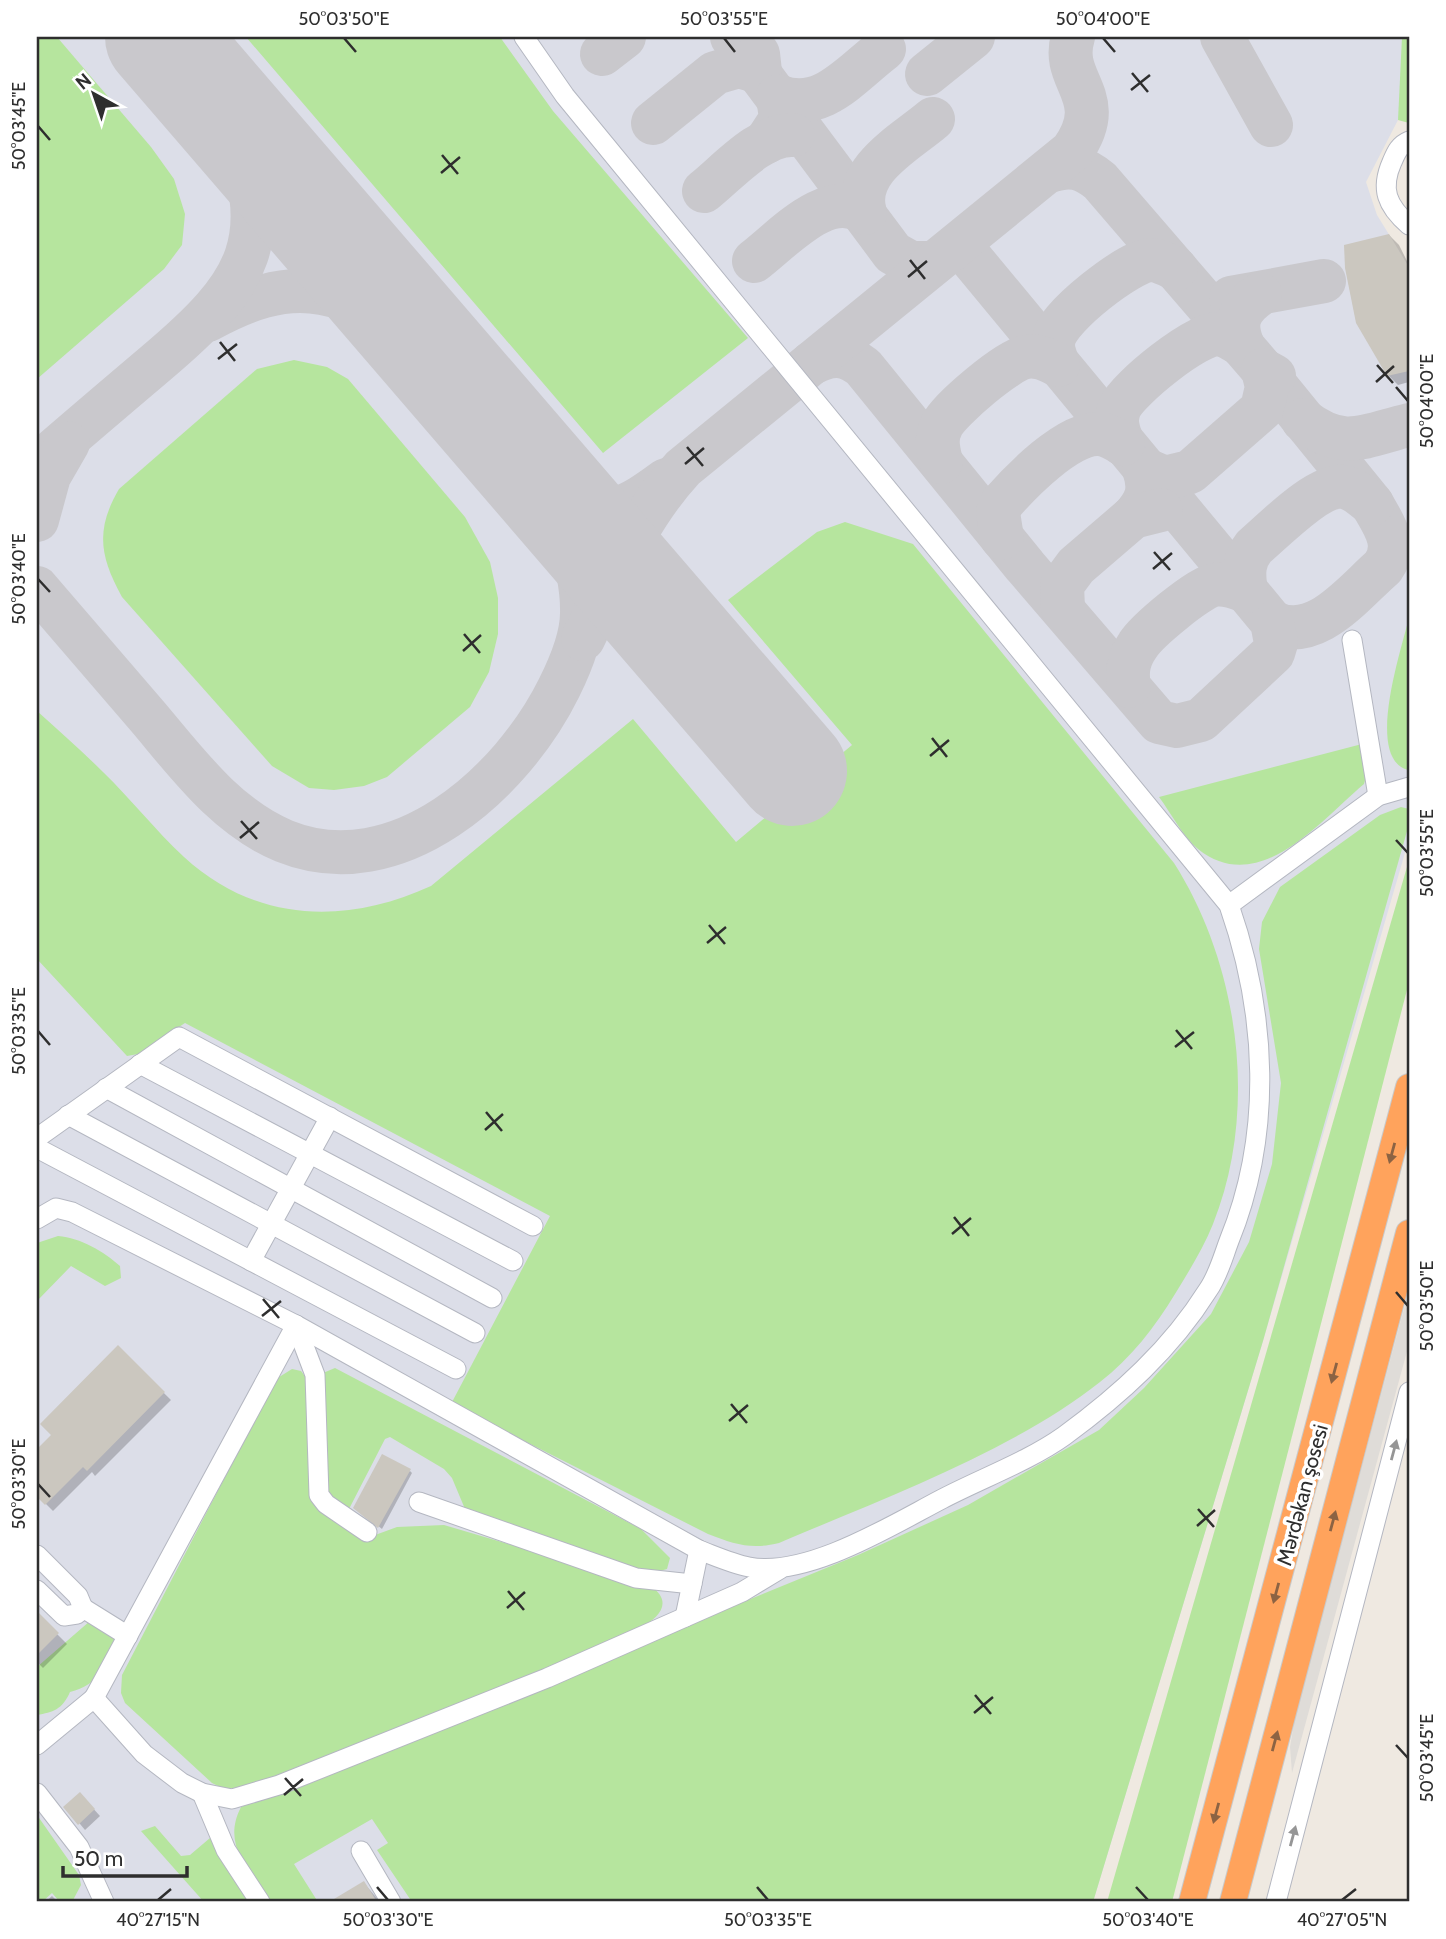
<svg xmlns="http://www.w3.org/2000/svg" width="1446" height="1939" font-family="Cabin,sans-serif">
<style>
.airport{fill:#dcdee8}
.green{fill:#b6e59e}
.plaza{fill:#dfdcd8}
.shadow{fill:#0003}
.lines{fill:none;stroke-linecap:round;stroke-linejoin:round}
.taxiway{stroke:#c9c8cc;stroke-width:44}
.runway{stroke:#c9c8cc;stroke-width:110}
.building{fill:#cbc7bf}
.minor-casing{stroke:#b4b7c1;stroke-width:21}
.highway-casing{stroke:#c9c9c9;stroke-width:28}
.minor{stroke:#fff;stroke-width:19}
.highway{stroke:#ffa35c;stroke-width:26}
.oneway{fill:#8c6343}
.oneway2{fill:#969696}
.ticks{fill:none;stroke:#2e2e2e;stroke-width:2.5}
.labels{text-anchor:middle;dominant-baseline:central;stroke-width:7;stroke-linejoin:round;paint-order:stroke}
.street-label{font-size:21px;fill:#2e2e2e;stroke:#fff}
.neatline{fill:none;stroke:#2e2e2e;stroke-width:2.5}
.ticks-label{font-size:18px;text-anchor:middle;fill:#2e2e2e}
</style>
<rect width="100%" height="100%" fill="#efe9e1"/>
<polygon class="airport" points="37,37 1409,37 1409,89 1398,120 1366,182 1377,215 1409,267 1409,839 1263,1341 1093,1902 37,1902"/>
<g class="green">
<polygon points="37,37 57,37 151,147 174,179 185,214 182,245 164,269 37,379"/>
<polygon points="246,37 500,37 553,111 748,338 603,453"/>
<polygon points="1402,37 1409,37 1409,123 1398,120"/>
<path d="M 294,360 L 327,367 L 348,379 L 465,517 L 490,562 L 498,598 L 498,634 L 489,672 L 470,707 L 387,777 L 364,786 L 334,790 L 309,788 L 272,766 L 122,597 C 100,557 95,530 119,489 L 257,369 Z"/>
<path d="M 845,522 L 913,544 L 1174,863 C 1239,965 1259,1110 1213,1224 C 1203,1249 1189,1271 1175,1294 C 1155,1327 1131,1358 1100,1382 C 1013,1451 882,1499 779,1543 C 751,1550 734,1544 708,1534 L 451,1404 L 550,1216 L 185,1023 L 138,1054 L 127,1056 L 37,959 L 37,711 C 59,731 82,751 103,772 C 131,799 155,830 184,857 C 256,923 346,925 431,886 L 633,719 L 736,842 L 852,745 L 728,600 L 817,532 Z"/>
<path d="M 1409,617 L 1409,769 L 1408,770 C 1364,758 1402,649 1409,617 Z"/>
<path d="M 1362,744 L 1366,777 L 1364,784 C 1320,821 1259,898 1198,849 C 1183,837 1171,813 1159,797 Z"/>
<path d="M 1401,807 L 1409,809 L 1409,824 L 1263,1341 L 1093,1902 L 412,1902 L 377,1850 L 388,1843 L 372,1819 L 294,1864 L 318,1902 L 270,1902 C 250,1870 221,1846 241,1807 L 858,1555 L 968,1505 L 1099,1430 L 1144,1388 L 1211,1314 L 1249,1242 L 1272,1164 L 1281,1083 L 1259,949 L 1262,922 L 1280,887 L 1380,815 Z"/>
<polygon points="1409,860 1409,982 1172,1902 1107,1902"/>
<path d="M 58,1236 C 81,1238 103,1251 120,1266 L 121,1278 L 105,1286 L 71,1266 L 37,1301 L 37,1243 Z"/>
<polygon points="335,1368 641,1529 670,1558 667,1569 649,1574 465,1509 452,1478 444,1469 390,1437 385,1439 349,1509 324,1490 323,1373"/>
<path d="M 292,1369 L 301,1371 L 307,1379 L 310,1491 L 367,1538 L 397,1527 L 444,1525 L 651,1586 C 688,1613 626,1635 606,1645 L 251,1786 L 224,1789 L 212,1783 L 125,1703 L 121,1693 L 122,1675 L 276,1379 Z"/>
<path d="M 90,1621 L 118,1640 C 106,1666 99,1685 70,1692 C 62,1710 53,1712 37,1715 L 37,1667 Z"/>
<polygon points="37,1815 79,1875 81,1885 72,1902 60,1902 52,1893 42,1902 37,1902"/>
<polygon points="155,1826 181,1856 190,1855 210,1838 249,1902 204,1902 141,1831"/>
</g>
<polygon class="plaza" points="1409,1290 1409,1344 1292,1773 1290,1747 1295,1717"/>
<g class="shadow">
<polygon points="1389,235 1399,245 1409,265 1409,382 1398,385 1388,375"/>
<polygon points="118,1348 171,1400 95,1476 92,1472 53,1511 37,1495 37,1452 53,1435"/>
<polygon points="410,1471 412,1473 382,1529 355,1507"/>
<polygon points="37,1614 67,1644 43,1668 37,1662"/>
<polygon points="80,1794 100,1816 85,1830 66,1807"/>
<polygon points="364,1883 380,1902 333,1902"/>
<polygon points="52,1896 58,1902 45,1902"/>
</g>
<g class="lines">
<g class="taxiway">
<polyline points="732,37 893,253 911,263 934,263"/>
<polyline points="1222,37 1271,125"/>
<polyline points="602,54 624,37"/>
<polyline points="927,74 973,37"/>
<polyline points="653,123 715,73 739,66 760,72 758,54"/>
<path d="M 766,142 L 781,119 L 778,96 C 821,114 851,74 884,49"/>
<path d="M 1049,171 C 1071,164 1083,167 1100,181 L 1263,370 L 1372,504 C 1384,525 1399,545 1383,567 C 1353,593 1315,644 1272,622"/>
<path d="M 704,191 C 728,172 760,134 793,135"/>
<path d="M 754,261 C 783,239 828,187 865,213 C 852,170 905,143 933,119"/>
<polyline points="1231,298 1324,281"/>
<path d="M 208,320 C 292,274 331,287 412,329"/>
<path d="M 812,363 C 832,353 845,353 863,367 L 1025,566 L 1159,722 L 1177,726 L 1201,720 L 1273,653 L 1276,643 L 1272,622 L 959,244"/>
<path d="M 1058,365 C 1055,355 1051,347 1054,338 C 1059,316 1128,262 1150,260 C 1159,260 1168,265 1176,269"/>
<path d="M 1303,420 C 1344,451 1364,436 1409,425"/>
<path d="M 1123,444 C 1118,431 1114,420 1120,407 C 1129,388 1197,333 1218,334 C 1228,335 1235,341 1243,346 C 1233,322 1239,309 1260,294"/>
<path d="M 941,462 C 938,449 935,438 942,425 C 950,409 1009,359 1026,357 C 1038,355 1047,360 1058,365"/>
<path d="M 37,465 C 76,431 115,398 155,364 C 251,283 278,240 228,116"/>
<path d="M 562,503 C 608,520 628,508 666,480"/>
<path d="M 1133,517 C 1147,501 1151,490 1144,469 L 1165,478 L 1190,472 L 1262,409 L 1267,387 L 1263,370 L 1274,376"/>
<polyline points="37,520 49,476 68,443"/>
<path d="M 1002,538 L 998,513 L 1002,503 C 1021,481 1068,433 1098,434 C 1107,434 1115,439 1123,444"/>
<path d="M 37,588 C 74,631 111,674 148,717 C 187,763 226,817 284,841 C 397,887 512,783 559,688 C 570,666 582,638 582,613 C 583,577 569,538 562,503"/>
<polyline points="1063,609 1062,585 1076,566 1133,517 1161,510"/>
<path d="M 583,639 C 613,578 637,518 683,468 L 1072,151 C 1111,96 1059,82 1073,37"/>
<path d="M 1129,686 C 1126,670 1129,658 1138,645 C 1147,631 1198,588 1214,585 C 1225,583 1235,587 1246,591 C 1243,573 1243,561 1254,547 C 1273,531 1319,483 1344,487 C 1355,489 1364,498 1372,504"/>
</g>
<polyline class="runway" points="160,37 792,771"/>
</g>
<g class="building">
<polygon points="1389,234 1409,267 1409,371 1387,376 1356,323 1345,268 1344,245"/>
<polygon points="118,1345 165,1392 87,1471 83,1467 45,1505 37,1497 37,1449 51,1435 40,1424"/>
<polygon points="382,1454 411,1469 378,1528 353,1508"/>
<polygon points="37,1611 59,1633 37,1655"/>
<polygon points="80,1792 95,1809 78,1825 63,1807"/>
<polygon points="364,1881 377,1902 329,1902"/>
</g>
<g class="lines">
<g class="minor-casing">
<g id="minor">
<path d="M 1409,141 C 1399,145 1396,153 1392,162 C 1380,189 1387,206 1409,225"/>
<polyline points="1352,640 1378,796"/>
<polyline points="1229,905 1378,796 1409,787"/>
<polyline points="140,1064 513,1261"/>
<polyline points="106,1088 492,1298"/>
<polyline points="68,1115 475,1333"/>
<polyline points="37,1138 179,1037 533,1226"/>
<polyline points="37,1148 456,1369"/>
<path d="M 37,1219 L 56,1208 L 72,1212 L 296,1325 L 699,1550 C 715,1556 733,1564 749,1567 C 807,1578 892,1525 942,1499 C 980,1479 1029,1461 1064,1436 C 1120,1395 1171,1349 1208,1290 C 1218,1276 1223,1257 1229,1241 C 1273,1133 1267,1014 1229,905 L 565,96 L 524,37"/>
<polyline points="251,1261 330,1117"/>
<polyline points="296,1325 315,1375 319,1495 326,1504 367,1532"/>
<polyline points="419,1502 636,1578 692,1584"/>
<polyline points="37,1555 78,1596 83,1608 77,1614 64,1616 37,1590"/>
<polyline points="83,1608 128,1636"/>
<polyline points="685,1617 699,1550"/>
<polyline points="94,1698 296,1325"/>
<polyline points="37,1745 94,1698 144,1754 182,1783 202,1793 232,1799 279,1785 547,1678 742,1592 780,1569"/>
<polyline points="37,1793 79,1847 104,1902"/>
<polyline points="202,1793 226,1850 260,1902"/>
<polyline points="361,1851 391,1902"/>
<polyline points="1276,1902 1409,1392"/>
</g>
</g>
<g class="highway-casing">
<g id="highway">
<polyline points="1192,1902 1409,1087"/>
<polyline points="1233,1902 1409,1233"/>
</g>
</g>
<use href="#minor" class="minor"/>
<use href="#highway" class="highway"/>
</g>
<defs><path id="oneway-solid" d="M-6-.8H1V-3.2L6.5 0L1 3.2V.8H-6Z" transform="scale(1.75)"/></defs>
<g class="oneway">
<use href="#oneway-solid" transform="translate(1392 1153) rotate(105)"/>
<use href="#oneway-solid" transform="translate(1334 1373) rotate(105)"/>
<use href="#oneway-solid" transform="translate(1333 1521) rotate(-75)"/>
<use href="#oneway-solid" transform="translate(1276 1593) rotate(105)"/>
<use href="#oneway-solid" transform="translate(1275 1741) rotate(-75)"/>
<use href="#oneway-solid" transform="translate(1216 1813) rotate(105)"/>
</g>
<g class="oneway2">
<use href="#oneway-solid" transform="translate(1394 1450) rotate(-75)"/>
<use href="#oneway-solid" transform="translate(1293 1836) rotate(-75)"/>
</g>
<path class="ticks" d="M 344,38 L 356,52M 724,38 L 735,52M 1103,38 L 1115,52M 1132,73 L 1148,92M 1131,90 L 1150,75M 38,126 L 50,140M 442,155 L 458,174M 441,173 L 460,157M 910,260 L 925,279M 908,277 L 927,261M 220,342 L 235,361M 218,359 L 237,344M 1377,365 L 1393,383M 1376,382 L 1394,366M 1396,387 L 1408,401M 687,447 L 703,466M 685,464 L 704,448M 1154,552 L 1170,570M 1153,569 L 1172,553M 38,579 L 50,592M 464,634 L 480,653M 463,651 L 481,635M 932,738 L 947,757M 930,756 L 949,740M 241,821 L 257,839M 240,838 L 259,822M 1396,840 L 1408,853M 709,925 L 725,944M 707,943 L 726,927M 1176,1030 L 1192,1049M 38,1031 L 50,1045M 1175,1047 L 1194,1032M 486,1112 L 502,1131M 485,1130 L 503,1114M 954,1217 L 969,1236M 952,1234 L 971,1218M 1396,1292 L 1408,1306M 263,1299 L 279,1318M 262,1316 L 281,1301M 731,1404 L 747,1423M 729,1421 L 748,1405M 38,1484 L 50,1497M 1198,1509 L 1214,1527M 1197,1526 L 1215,1510M 508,1591 L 524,1610M 507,1608 L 525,1592M 975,1695 L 991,1714M 974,1713 L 993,1697M 1396,1745 L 1408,1758M 285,1778 L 301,1796M 284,1795 L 303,1779M 377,1887 L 388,1900M 757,1887 L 768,1900M 1136,1887 L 1148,1900M 158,1900 L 171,1889M 1342,1900 L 1356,1889"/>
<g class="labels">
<g class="street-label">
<text transform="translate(1302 1495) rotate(-75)">Mərdəkan şosesi</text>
</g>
</g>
<rect width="1446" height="1939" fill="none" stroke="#ffffff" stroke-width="77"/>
<g transform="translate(94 94) rotate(320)" stroke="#ffffff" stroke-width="5" paint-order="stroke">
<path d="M0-5L12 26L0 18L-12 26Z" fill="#2e2e2e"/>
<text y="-10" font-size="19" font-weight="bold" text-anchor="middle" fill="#2e2e2e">N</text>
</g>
<path d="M63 1866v10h124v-10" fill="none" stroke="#2e2e2e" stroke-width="3.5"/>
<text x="74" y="1866" font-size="21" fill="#2e2e2e" stroke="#ffffff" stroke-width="5" paint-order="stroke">50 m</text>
<rect x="38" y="38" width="1370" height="1862" class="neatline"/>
<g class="ticks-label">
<text x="344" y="25">50°03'50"E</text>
<text x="724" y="25">50°03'55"E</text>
<text x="1103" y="25">50°04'00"E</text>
<text transform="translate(19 126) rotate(-90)" y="6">50°03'45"E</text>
<text transform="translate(1427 401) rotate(-90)" y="6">50°04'00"E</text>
<text transform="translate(19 579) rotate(-90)" y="6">50°03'40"E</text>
<text transform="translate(1427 853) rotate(-90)" y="6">50°03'55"E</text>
<text transform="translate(19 1031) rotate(-90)" y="6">50°03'35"E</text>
<text transform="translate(1427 1306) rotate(-90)" y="6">50°03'50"E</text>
<text transform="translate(19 1484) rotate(-90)" y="6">50°03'30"E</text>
<text transform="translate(1427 1758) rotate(-90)" y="6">50°03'45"E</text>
<text x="158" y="1926">40°27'15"N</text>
<text x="388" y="1926">50°03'30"E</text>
<text x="768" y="1926">50°03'35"E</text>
<text x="1148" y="1926">50°03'40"E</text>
<text x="1342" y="1926">40°27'05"N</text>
</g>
</svg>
